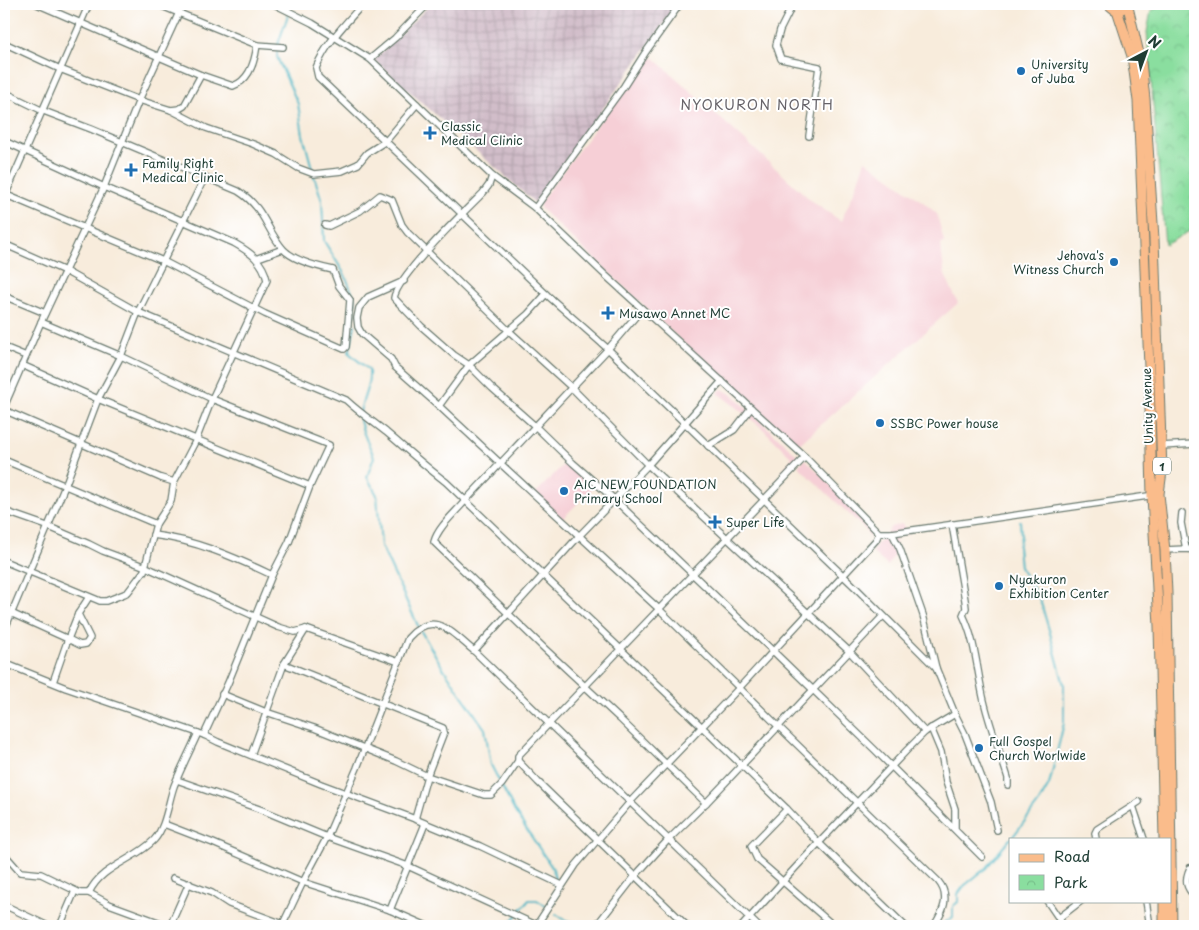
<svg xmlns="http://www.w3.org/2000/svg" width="1199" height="930" font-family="'Playpen Sans',sans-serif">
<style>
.built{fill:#f6cfd6}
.industrial{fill:url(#industrial-grid)}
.park{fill:url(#park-crowns);stroke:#548e6a}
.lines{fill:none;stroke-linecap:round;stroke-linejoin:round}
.stream{stroke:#49b6c5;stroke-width:2}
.minor-casing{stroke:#6b7a6f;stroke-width:8}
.primary-casing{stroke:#6b7a6f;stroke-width:11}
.minor{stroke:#fff;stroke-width:5.5}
.primary{stroke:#fabc8b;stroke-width:9}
.poi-dot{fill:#1f6fb2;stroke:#fff;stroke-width:2}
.labels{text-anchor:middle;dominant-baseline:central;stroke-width:4;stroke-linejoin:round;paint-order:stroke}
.shield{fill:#fff;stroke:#627771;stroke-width:1}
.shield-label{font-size:11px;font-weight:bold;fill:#1f3d34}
.poi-label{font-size:12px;fill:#1f3d34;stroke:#fff;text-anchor:start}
.street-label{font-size:12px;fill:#1f3d34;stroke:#fff}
.neighbourhood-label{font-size:14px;letter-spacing:1px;fill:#67646a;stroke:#fff}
</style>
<defs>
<pattern id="industrial-grid" width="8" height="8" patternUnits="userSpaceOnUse" patternTransform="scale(1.25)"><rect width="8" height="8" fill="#d1bdc9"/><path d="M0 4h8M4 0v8" fill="none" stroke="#b3a3ad"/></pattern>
<pattern id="park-crowns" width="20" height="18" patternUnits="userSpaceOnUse" patternTransform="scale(1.25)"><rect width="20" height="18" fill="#8ade9f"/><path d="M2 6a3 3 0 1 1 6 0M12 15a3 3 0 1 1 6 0" fill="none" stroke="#77bf8a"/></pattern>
</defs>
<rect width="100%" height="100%" fill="#fff"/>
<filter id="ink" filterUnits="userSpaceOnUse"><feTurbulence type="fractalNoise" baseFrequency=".02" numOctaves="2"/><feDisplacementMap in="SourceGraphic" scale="10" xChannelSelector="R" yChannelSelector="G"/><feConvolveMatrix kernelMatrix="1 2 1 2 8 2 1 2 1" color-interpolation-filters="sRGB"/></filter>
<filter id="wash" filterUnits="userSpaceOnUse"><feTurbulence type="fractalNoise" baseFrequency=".0096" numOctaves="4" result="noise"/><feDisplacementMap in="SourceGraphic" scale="20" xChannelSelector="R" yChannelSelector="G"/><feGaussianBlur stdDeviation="1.12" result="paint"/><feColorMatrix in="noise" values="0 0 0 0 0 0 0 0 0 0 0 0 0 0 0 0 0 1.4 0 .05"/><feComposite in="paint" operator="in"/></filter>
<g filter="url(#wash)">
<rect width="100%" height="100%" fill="#f8ecdc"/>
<g class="built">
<polygon points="647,58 654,58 814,203 841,221 855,190 865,160 923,202 937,214 944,242 941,245 943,264 945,275 958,303 797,446 721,378 540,208 540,202"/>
<polygon points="722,389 734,396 799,457 784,474 782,471 792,458 762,428 718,393"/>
<polygon points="805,459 861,515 872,531 869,538 867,531 798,466"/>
<polygon points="566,462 592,489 562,519 536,493"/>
<polygon points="902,524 908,534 896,536 896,551 888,566 873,553 876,545 891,527"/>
</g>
<polygon class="industrial" points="431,4 678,4 535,203 374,60"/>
<polygon class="park" points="1164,4 1195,4 1195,228 1165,245 1147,32 1151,11"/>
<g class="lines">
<g class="stream">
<polyline points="288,15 277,47 277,57 298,104 303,135 313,172"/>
<polyline points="314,176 322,201 324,241 345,275 355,300 355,315"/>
<path d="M 355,325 L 349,353 L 369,370 C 370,388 363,396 360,412 C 358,426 369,444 374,457 L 367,477 L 377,495 L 381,546 L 419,628 L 443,668 L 485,729 L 491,765 L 515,812 L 553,869 L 555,881"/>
<polyline points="1011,839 1038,804 1049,785 1064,723 1064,685 1050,633 1040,600 1020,567 1018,547 1021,536 1020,521"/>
<polyline points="556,914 565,920 585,926"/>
<polyline points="507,926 529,900 537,900 546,906"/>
<polyline points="940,926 953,917 953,906 958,902 958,894 964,886 986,868 1010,839"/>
</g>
</g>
</g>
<g filter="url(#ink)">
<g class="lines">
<g class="minor-casing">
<g id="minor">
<path d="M 37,4 L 201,75 L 233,86 C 250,80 255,61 257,45"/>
<polyline points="157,4 257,45 283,47"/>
<polyline points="274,4 312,23 370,59 492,176 535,208 604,274 805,457 879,533 892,533 1155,495"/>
<path d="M 363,4 C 345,24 326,43 316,68 L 318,77 L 546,294 L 608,349 L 856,588 L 936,668"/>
<polyline points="793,4 780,30 776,45 781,59 819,67 809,136"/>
<polyline points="4,43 60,69 139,100 171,110 179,109 184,106 201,75"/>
<polyline points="370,59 395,38 428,4"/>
<path d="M 4,92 L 41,110 L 91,129 L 238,191 C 265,208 265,228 283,249 C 293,260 319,267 333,270 L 339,286 L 350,300 L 346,347 L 344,349 L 265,314 L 163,261 L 4,194"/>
<polyline points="171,110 206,128 253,144 276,154 298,168 314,174 342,171 358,164 367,153 386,141 417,104"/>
<path d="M 4,141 L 104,187 L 234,243 C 250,252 263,261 267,280 L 212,399 L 196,440 L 174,482 L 171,501 L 156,524 L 144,571 L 128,592 L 124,594 L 106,601 L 100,601 L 4,561"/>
<path d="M 492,176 L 489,185 L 483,193 C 465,211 397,276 394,298 L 421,326 L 454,355 L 469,365 L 528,314 L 546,294"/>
<polyline points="5,196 89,4"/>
<polyline points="535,208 624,86 645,53 680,4"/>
<polyline points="325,225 329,226 360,211 380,195 392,200 402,225 408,233 508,330 571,387 648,465 850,652 925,732"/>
<path d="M 4,244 L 65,271 L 138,312 L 346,400 C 359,412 372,421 386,432 C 406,449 425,466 446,482 L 702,727 L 787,809 L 819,843 L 905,926"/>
<polyline points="258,258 283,249"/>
<path d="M 404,281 L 368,297 L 359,308 L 357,318 L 358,327 L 362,334 L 391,359 L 395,367 L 439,406 L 501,464 L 659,609 L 778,726 L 938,881 C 951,896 943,912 934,926"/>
<polyline points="4,296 45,313"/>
<path d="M 642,309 L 608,349 L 465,501 C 455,513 438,527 434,542 L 545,649 L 620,719 L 706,803"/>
<polyline points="41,322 121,356 212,399 329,445 310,486 289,542 272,575 228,683 204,735"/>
<polyline points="4,347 26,356"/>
<polyline points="22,365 98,399 310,486"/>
<polyline points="439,406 469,365 492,388 535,426 573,463 614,499 773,651 875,750 982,857"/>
<polyline points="4,407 41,322 104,187 139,100 183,4"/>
<polyline points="4,410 161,478 174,482"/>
<polyline points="708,446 734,430 751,408"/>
<polyline points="1161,446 1195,444"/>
<polyline points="4,460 156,524"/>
<polyline points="4,511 47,526 89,544 103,551 146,567 278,627 295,632 306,629 399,662"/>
<polyline points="1182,513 1181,523 1186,549"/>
<path d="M 952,524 L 965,600 L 966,608 L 963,615 C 976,642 977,672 984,701 C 990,727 1000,752 1008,778 L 1008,785"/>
<polyline points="892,533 900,549 923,615 936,668 955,714 965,734 991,802 997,830"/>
<path d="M 153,535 C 195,540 234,557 272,575"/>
<polyline points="1165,550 1186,549 1195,550"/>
<polyline points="4,610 68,639 78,614"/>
<polyline points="4,631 65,486 98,399 121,356 138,312 205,177"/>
<polyline points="474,651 579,536 648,465 722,381"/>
<polyline points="4,663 66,688 204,735 218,742 321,784 415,819 480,846 562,885"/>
<polyline points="284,664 443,728 444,732 427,776 415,819"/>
<polyline points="53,682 68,639 80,645 86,644 90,638 78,614 89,597"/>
<polyline points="222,694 266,712 314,728 396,761 427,776 484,795 491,795 502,784 518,761"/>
<polyline points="931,728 941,752 946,782 955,809 955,829"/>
<polyline points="251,755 284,664 306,629"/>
<polyline points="177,780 262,810 327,837 408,866 536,925"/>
<polyline points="1133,806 1144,839"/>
<polyline points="787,809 751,846 757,859 834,926"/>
<polyline points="164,824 213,843 303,882 390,910 427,926"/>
<polyline points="4,838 5,840 5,855 20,872 41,874 80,893 89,893 109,904 169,926"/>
<polyline points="1096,839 1095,833 1097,829 1139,802"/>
<path d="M 1190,868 C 1184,881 1186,887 1195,897"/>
<polyline points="173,878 212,893 229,904 283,924"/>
<path d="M 89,893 C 101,866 135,860 154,840 C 166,827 168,803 174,786 C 181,768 190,751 198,733"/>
<polyline points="1047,901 1064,926"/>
<polyline points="1146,901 1150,926"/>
<polyline points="4,905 48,926"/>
<polyline points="390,910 425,824"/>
<polyline points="1059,918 1081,901"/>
<polyline points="60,926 75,891"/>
<polyline points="170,926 189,883"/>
<path d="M 282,926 L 303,882 L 327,837 L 357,768 L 408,638 C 434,609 451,632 474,651 L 758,926"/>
<polyline points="536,926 576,865 630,802 740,687 876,540 879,533"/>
<polyline points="593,926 600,921 635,876 668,840 706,803 883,616"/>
<polyline points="687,926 538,782 518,761 518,756 805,457"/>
<polyline points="742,926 797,866 907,750 925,732 955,714"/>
</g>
</g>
<g class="primary-casing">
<g id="primary">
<polyline points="1108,4 1114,9 1122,9"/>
<polyline points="1128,7 1141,62 1145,99 1154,239 1162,471 1159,494 1165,550 1167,593 1172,926"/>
<polyline points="1117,10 1132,56 1138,101 1149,367 1152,496 1159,626 1164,839"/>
<polyline points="1164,926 1164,901"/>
</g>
</g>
<use href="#minor" class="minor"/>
<use href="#primary" class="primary"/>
</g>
</g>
<g class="poi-dot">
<circle cx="1021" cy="71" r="5"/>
<path d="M427.5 125.5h5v5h5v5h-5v5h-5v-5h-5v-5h5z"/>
<path d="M128.5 162.5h5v5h5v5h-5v5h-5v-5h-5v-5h5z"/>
<circle cx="1114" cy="262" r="5"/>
<path d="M605.5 305.5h5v5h5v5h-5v5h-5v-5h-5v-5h5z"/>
<circle cx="880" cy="423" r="5"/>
<circle cx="564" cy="491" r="5"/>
<path d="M712.5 514.5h5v5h5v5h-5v5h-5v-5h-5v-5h5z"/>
<circle cx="999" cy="586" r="5"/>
<circle cx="979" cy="748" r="5"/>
</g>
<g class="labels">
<rect class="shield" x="1153" y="457.5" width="18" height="17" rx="4"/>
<g class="shield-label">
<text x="1162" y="466">1</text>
</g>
<g class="poi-label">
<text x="1031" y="64">University<tspan x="1031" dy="14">of Juba</tspan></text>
<text x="441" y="126">Classic<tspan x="441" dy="14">Medical Clinic</tspan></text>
<text x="142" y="163">Family Right<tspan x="142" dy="14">Medical Clinic</tspan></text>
<text x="1104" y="255" text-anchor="end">Jehova's<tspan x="1104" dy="14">Witness Church</tspan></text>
<text x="619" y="313">Musawo Annet MC</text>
<text x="890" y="423">SSBC Power house</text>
<text x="574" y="484">AIC NEW FOUNDATION<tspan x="574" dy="14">Primary School</tspan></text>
<text x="726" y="522">Super Life</text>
<text x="1009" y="579">Nyakuron<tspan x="1009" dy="14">Exhibition Center</tspan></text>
<text x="989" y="741">Full Gospel<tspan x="989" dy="14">Church Worlwide</tspan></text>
</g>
<g class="street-label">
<text transform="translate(1147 406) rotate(-92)">Unity Avenue</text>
</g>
<g class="neighbourhood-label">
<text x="757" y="104">NYOKURON NORTH</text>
</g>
</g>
<rect width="1199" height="930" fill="none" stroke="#fff" stroke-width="20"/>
<rect x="1009" y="838" width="162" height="65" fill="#ffffff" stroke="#a5b1ae"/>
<rect x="1019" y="854" width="25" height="8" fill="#fabc8b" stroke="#a5b1ae"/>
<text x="1054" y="862" font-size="15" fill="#1f3d34">Road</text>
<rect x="1019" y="875" width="25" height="15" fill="url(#park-crowns)" stroke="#a5b1ae"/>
<text x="1054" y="888" font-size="15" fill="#1f3d34">Park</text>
<g transform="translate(1146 52) rotate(41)" stroke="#ffffff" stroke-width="4" paint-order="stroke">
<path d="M0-4L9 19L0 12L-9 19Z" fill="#1f3d34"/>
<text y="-8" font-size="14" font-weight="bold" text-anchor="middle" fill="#1f3d34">N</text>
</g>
</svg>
